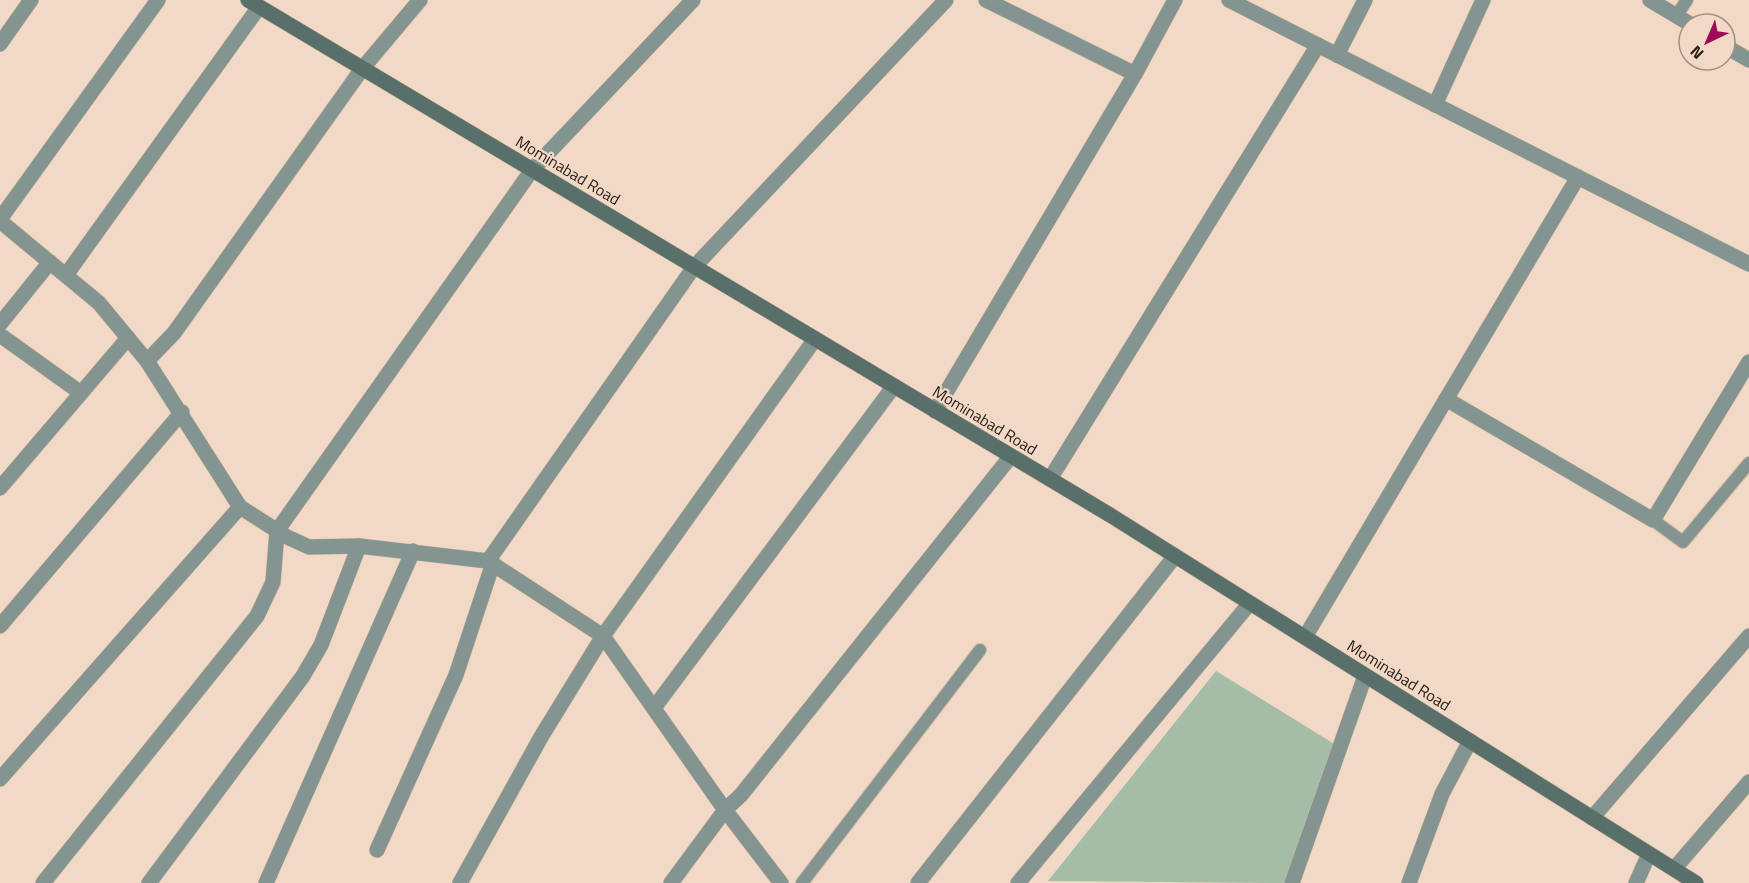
<svg xmlns="http://www.w3.org/2000/svg" width="1749" height="883" font-family="'Titillium Web',sans-serif">
<style>
.green{fill:#a5bca7}
.lines{fill:none;stroke-linecap:round;stroke-linejoin:round}
.service-casing{stroke:#ceb8a7;stroke-width:14}
.minor-casing{stroke:#ceb8a7;stroke-width:16}
.tertiary-casing{stroke:#ceb8a7;stroke-width:16}
.secondary-casing{stroke:#ceb8a7;stroke-width:16}
.service{stroke:#849490;stroke-width:12}
.minor{stroke:#849490;stroke-width:15}
.tertiary{stroke:#849490;stroke-width:15}
.secondary{stroke:#59706a;stroke-width:15}
.labels{text-anchor:middle;dominant-baseline:central;stroke-width:4.5;stroke-linejoin:round;paint-order:stroke}
.street-label{font-size:16px;fill:#292019;stroke:#f2d9c6}
</style>
<rect width="100%" height="100%" fill="#f2d9c6"/>
<polygon class="green" points="1216,671 1336,745 1284,883 1048,881"/>
<g class="lines">
<g class="service-casing">
<g id="service">
<polyline points="1676,16 1687,0"/>
<polyline points="1653,520 1683,542 1749,463"/>
<polyline points="802,883 980,650"/>
</g>
</g>
<g class="minor-casing">
<g id="minor">
<polyline points="986,0 1135,74"/>
<polyline points="1229,0 1749,264"/>
<polyline points="1650,0 1690,24"/>
<polyline points="0,44 31,0"/>
<polyline points="1725,46 1749,60"/>
<polyline points="1337,55 1365,0"/>
<polyline points="1435,105 1483,0"/>
<polyline points="0,219 158,0"/>
<polyline points="0,221 99,303 147,361 240,507 287,537 309,547 359,546 488,561 603,636 725,810 781,883"/>
<polyline points="66,275 259,7"/>
<polyline points="0,324 50,262"/>
<polyline points="0,335 81,393"/>
<polyline points="147,361 174,333 362,69 420,0"/>
<polyline points="1446,399 1653,520 1749,362"/>
<polyline points="935,411 1135,74 1175,0"/>
<polyline points="1050,479 1318,45"/>
<polyline points="0,488 128,338"/>
<polyline points="488,561 694,267 946,0"/>
<polyline points="0,626 182,412"/>
<polyline points="1305,637 1578,177"/>
<polyline points="654,708 894,386"/>
<polyline points="0,779 240,507"/>
<polyline points="377,850 456,675 493,563"/>
<polyline points="1674,869 1749,782"/>
<polyline points="43,883 257,616 273,582 277,531 532,170 693,0"/>
<polyline points="149,883 303,676 321,645 359,546"/>
<polyline points="266,883 413,551"/>
<polyline points="460,883 541,737 603,636 815,339"/>
<polyline points="671,883 725,810 741,795 1011,456"/>
<polyline points="918,883 1175,556"/>
<polyline points="1018,883 1250,603"/>
<polyline points="1292,883 1365,676"/>
<polyline points="1409,883 1442,794 1470,741"/>
</g>
</g>
<g class="tertiary-casing">
<g id="tertiary">
<polyline points="1592,818 1749,636"/>
<polyline points="1636,883 1649,854"/>
</g>
</g>
<g class="secondary-casing">
<polyline id="secondary" points="248,0 1110,515 1696,883"/>
</g>
<use href="#service" class="service"/>
<use href="#minor" class="minor"/>
<use href="#tertiary" class="tertiary"/>
<use href="#secondary" class="secondary"/>
</g>
<g class="labels">
<g class="street-label">
<text transform="translate(568 170) rotate(31)">Mominabad Road</text>
<text transform="translate(985 420) rotate(31)">Mominabad Road</text>
<text transform="translate(1399 675) rotate(32)">Mominabad Road</text>
</g>
</g>
<g transform="translate(1707 42) rotate(224)"><circle r="28" fill="#f2d9c6" stroke="#a28f81" stroke-width="1.5"/>
<path d="M0-4.5L10 22L0 15L-10 22Z" fill="#9d0b57"/>
<text y="-9" font-size="16" font-weight="bold" text-anchor="middle" fill="#292019">N</text>
</g>
</svg>
